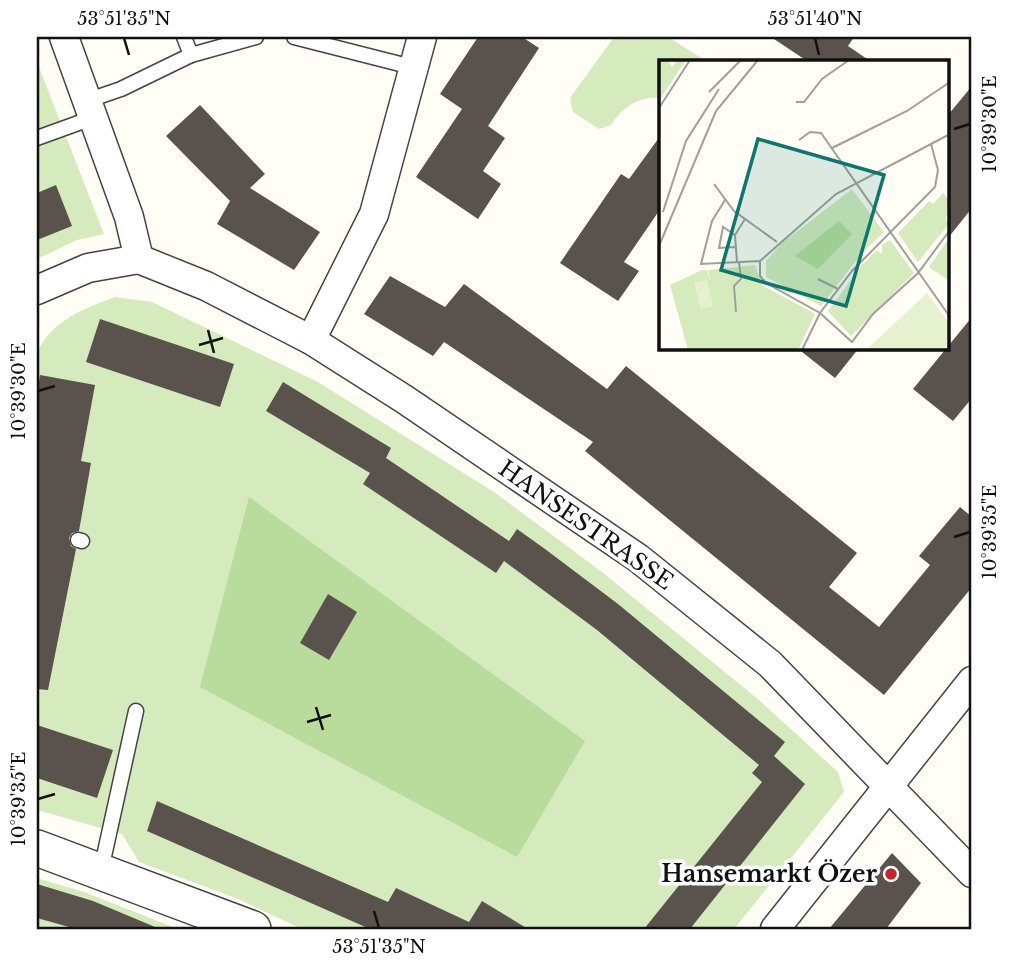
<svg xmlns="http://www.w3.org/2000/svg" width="1009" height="966" font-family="'Libre Baskerville',serif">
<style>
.green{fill:#d5ebbd}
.forest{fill:#b9dc9c}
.building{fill:#5a524d}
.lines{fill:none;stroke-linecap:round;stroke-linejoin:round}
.service-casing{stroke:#444;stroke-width:17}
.minor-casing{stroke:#444;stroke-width:31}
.tertiary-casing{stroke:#444;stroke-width:38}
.service{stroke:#fff;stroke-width:14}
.minor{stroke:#fff;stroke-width:28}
.tertiary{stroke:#fff;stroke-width:35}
.ticks{fill:none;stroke:#111;stroke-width:2.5}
.poi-dot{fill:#c4262e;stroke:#fff;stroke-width:2.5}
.labels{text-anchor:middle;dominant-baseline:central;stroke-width:7;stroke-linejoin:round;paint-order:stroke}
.street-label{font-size:23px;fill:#111;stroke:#fff}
.poi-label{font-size:23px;font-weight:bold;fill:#111;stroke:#fff;text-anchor:end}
.inset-road{fill:none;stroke:#a09f9a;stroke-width:2}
.view{fill:#0f766e;fill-opacity:0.15;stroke:#0f766e;stroke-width:3.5}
.inset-edge{fill:none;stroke:#111;stroke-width:3.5}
.neatline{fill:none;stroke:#111;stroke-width:2.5}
.ticks-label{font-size:18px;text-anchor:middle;fill:#111}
</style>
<rect width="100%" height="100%" fill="#fffdf5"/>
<g class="green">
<path d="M 614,37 L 668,37 L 706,61 L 661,61 L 661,98 C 638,96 623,107 611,125 L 599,129 L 573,112 L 570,98 Z"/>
<polygon points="37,62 104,234 77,240 37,259"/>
<path d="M 115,297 L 152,302 L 318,382 L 494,492 L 602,572 L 759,700 L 838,772 L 844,792 L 734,929 L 302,929 L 238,899 L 139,862 L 122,834 L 37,810 L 37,353 C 52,320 83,309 115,297 Z"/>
<polygon points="37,878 84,892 178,929 37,929"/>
</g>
<polygon class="forest" points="249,497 585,741 517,857 200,687"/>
<g class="building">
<polygon points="478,37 522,37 539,48 488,126 505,138 483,171 501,184 478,219 416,177 462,109 440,94"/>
<polygon points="771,37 854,37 848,46 870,61 807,61"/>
<polygon points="972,86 972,208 948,238 948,115"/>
<polygon points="200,105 265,174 250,188 320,232 294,270 217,224 230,201 166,136"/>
<polygon points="661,135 661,208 624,262 639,271 618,301 560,263 621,174 629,179"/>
<polygon points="56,185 72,226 37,240 37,193"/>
<polygon points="390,276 445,307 464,284 607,389 626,366 857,553 829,587 879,627 930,565 919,556 960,507 972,517 972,587 884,695 585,451 593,442 444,342 433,356 364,314"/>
<polygon points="972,317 972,398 953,421 913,389"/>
<polygon points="100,319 234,364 220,407 86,362"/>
<polygon points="797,348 859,348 835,378"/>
<polygon points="40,375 95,385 81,461 91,463 79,531 72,533 69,538 71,546 76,549 48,690 37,689 37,395"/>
<polygon points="283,382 391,448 386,458 509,541 517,529 545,549 618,604 785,742 774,756 805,784 690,929 644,929 762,782 752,773 759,765 597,630 504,561 496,573 363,484 370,473 266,411"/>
<polygon points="328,594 357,612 329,660 300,643"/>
<polygon points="37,725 113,750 97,798 37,778"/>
<polygon points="157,801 388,902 396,888 469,922 482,901 528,929 370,929 147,831"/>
<polygon points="892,853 921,883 886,929 829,929"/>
<polygon points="37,884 93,901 160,929 76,929 37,918"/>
</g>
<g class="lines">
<g class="service-casing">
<g id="service">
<polyline points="184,37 191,55"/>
<polyline points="294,37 412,67"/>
<polyline points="89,100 121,89 191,55 256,37"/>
<polyline points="37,138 95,117"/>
<polyline points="78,540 82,541"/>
<polyline points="101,870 136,711"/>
</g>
</g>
<g class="minor-casing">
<g id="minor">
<polyline points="64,37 129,217 139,259"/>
<polyline points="139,259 206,286 311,340 404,399 638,558 770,664 972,873"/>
<polyline points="37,290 88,268 139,259"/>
<polyline points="311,340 374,214 422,37"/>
<polyline points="775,929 972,681"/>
</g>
</g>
<g class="tertiary-casing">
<polyline id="tertiary" points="37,848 253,929"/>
</g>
<use href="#service" class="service"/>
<use href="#minor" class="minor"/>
<use href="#tertiary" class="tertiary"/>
</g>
<path class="ticks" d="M 124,38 L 129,55M 815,38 L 819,55M 954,129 L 970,124M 208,330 L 214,353M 199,345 L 223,338M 38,391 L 55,386M 954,537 L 970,532M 316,707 L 323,730M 307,722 L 331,715M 38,799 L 55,794M 374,911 L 379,928"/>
<circle class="poi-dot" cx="891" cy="874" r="7"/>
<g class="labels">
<g class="street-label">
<text transform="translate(586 525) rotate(35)">HANSESTRASSE</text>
</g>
<g class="poi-label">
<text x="877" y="874">Hansemarkt Özer</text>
</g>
</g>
<g transform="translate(659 60)">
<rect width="290" height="290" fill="#fffdf5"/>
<path d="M 0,0 L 9,0 L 13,7 L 19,0 L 27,0 L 0,41 ZM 193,129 L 225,172 L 203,193 L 162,246 L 107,217 L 107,201 L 123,183 ZM 284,133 L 290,139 L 287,160 L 290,164 L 259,202 L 239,173 L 270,141 L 274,144 ZM 290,178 L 291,219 L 289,220 L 270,207 ZM 231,180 L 255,213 L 192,276 L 169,251 L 202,206 L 218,190 L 223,194 L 223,185 ZM 96,205 L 103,225 L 156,254 L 139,290 L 29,290 L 11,225 L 43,210 L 48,210 L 51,221 L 49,210 Z" fill="#d5ebbd"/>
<path d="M 180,161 L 193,174 L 159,209 L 136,196 Z" fill="#b9dc9c"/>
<path d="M 48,220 L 54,246 L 42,249 L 35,223 ZM 268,233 L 290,263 L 290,290 L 207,290 Z" fill="#e6f2cf"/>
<path class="inset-road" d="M 50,32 L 82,0M 137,42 L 145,42 L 163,19 L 190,0M 0,48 L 31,0M 140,80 L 151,72 L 162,73 L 291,257M 173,88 L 248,51 L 291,22M 55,124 L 75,151 L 118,182M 66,140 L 53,161 L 42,204 L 101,201M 4,152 L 27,81 L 60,29M 76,175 L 64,167 L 60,188 L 76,187M 0,186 L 57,51 L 99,0M 101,201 L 101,216 L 107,223 L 161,253 L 193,282 L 214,254 L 259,213 L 291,170M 101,201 L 177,134 L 291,74M 78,202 L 76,175 L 86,159M 159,219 L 179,229M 77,252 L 75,226 L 82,219 L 80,202M 143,290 L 161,253 L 193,211 L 276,127 L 279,110 L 272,84"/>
<path class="view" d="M 99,79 L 225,115 L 187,246 L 62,210 Z"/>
<rect width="290" height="290" class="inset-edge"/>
</g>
<rect width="1009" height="966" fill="none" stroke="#ffffff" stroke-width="77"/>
<rect x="38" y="38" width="932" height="890" class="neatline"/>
<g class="ticks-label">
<text x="124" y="25">53°51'35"N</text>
<text x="815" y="25">53°51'40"N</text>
<text transform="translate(990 124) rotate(-90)" y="6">10°39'30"E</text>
<text transform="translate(19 391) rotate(-90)" y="6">10°39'30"E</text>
<text transform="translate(990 532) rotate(-90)" y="6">10°39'35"E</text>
<text transform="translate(19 799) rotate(-90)" y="6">10°39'35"E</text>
<text x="379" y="953">53°51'35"N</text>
</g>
</svg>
